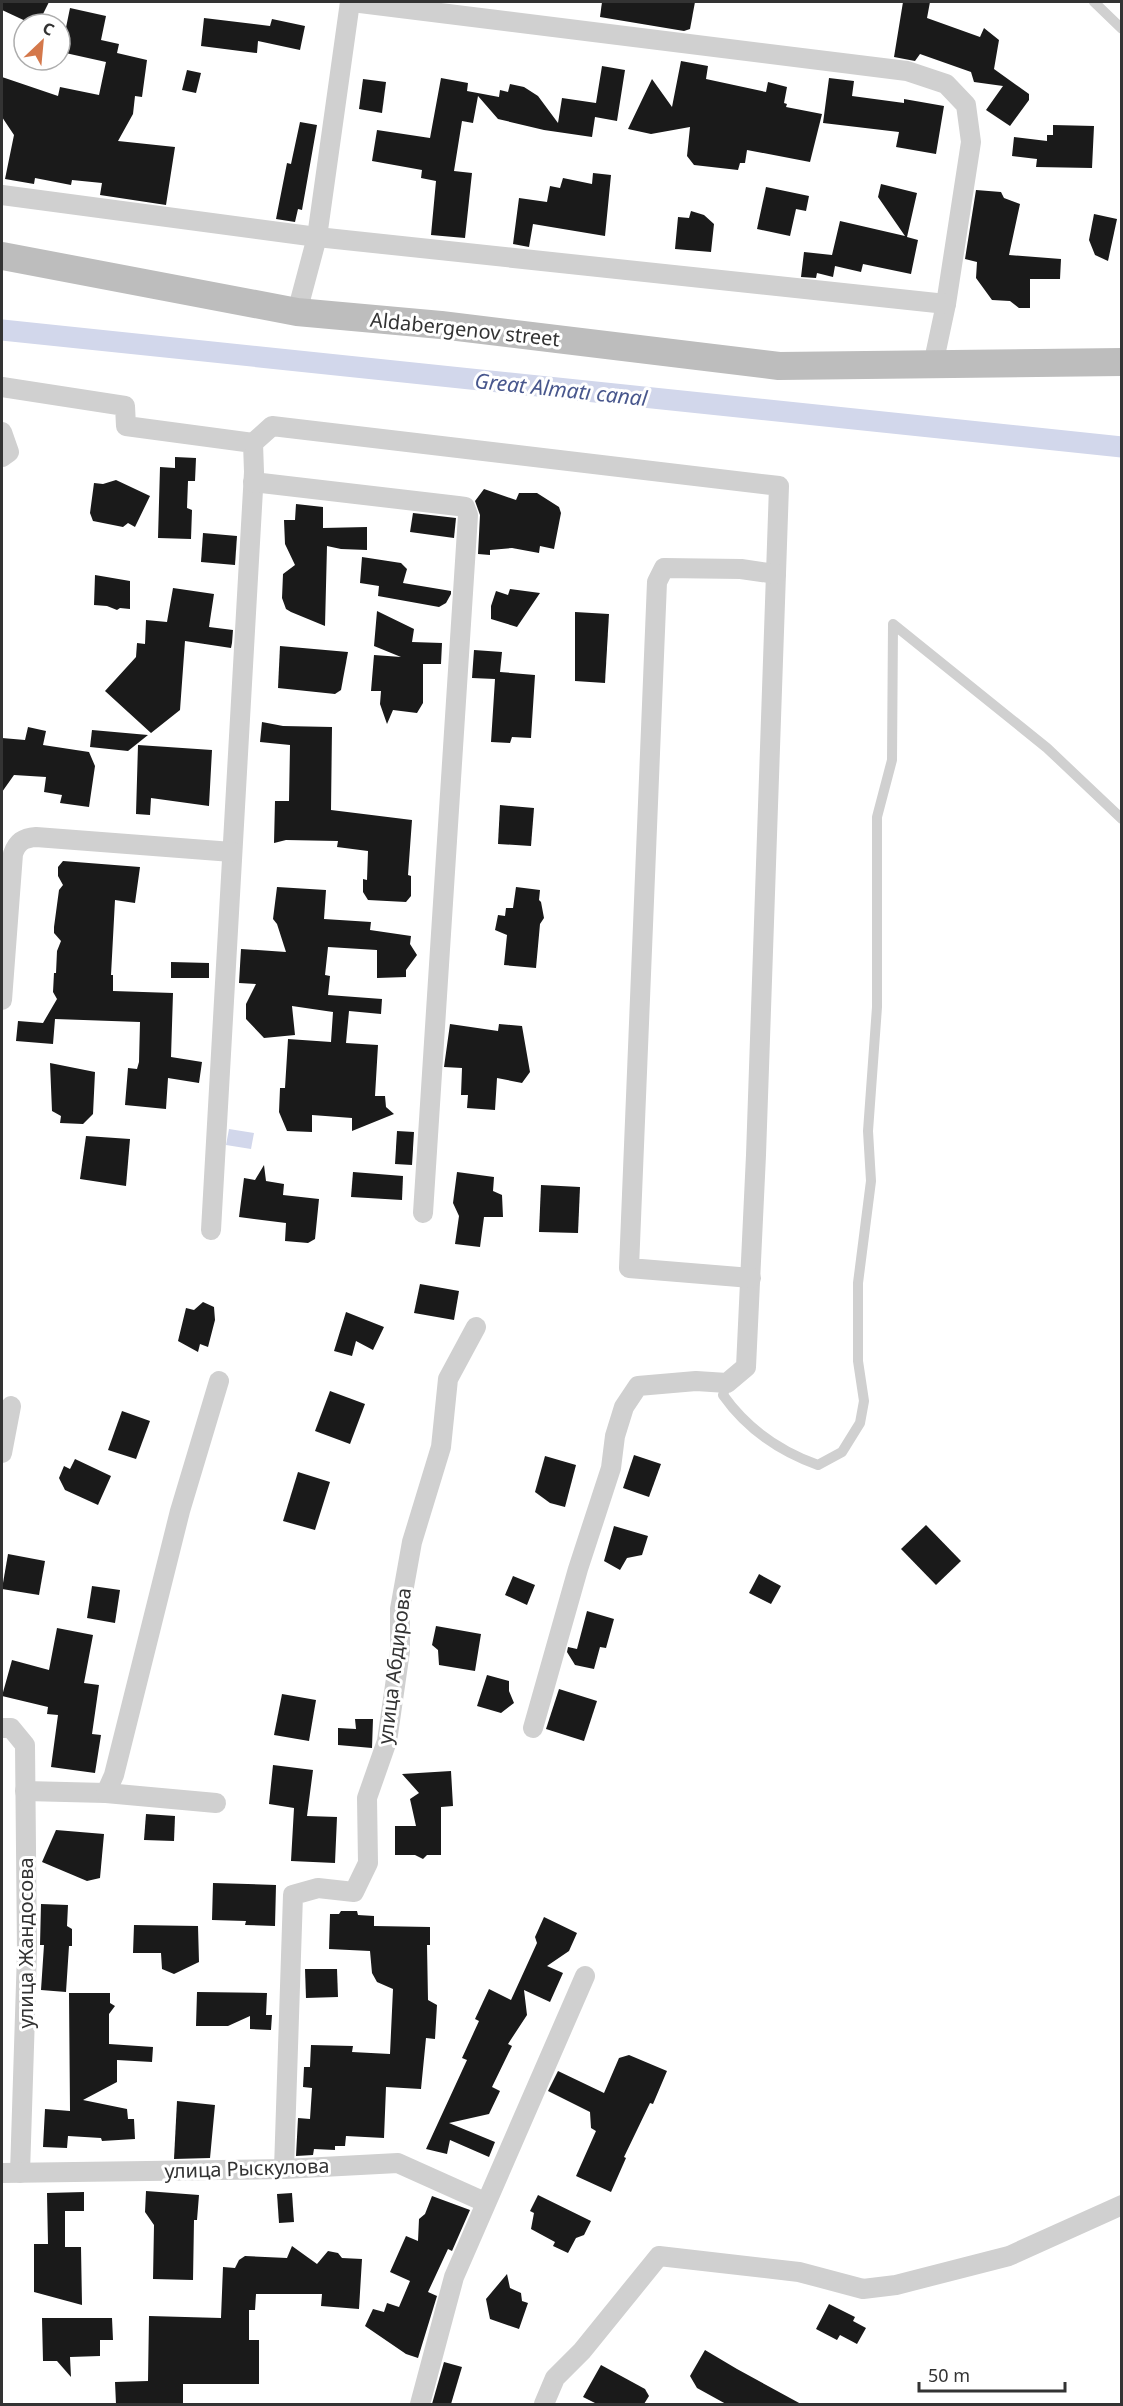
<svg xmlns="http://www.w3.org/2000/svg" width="1123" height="2406" font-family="'Noto Sans',sans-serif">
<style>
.water{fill:#d2d7eb}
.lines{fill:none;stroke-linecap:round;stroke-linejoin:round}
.canal{stroke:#d2d7eb;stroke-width:21}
.building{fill:#1a1a1a}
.service{stroke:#d0d0d0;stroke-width:10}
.minor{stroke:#d0d0d0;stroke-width:20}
.secondary{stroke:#bdbdbd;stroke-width:28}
.labels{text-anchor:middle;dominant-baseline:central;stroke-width:6;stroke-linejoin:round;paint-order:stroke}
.street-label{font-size:20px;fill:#333;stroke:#fff}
.water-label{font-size:21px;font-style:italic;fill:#48578d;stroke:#fff}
</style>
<rect width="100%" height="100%" fill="#fff"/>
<polygon class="water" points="229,1129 254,1133 251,1149 226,1145"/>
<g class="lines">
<polyline class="canal" points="2,330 1122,447"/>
</g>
<g class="building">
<polygon points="2,2 49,2 38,24 32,24 2,10"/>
<polygon points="602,2 695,2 690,29 684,31 600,17"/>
<polygon points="903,2 930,2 927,18 980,37 984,28 999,40 994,69 1029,94 1029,100 1010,126 986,110 1003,86 974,82 971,72 920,54 915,61 894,57"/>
<polygon points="70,8 106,16 101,40 119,44 117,53 147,60 142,97 135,96 133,114 118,141 175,147 166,205 100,195 102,183 72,180 71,185 35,178 34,184 5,179 14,135 2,117 2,77 58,96 60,87 99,95 106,62 61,52"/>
<polygon points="204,18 270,26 272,19 305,26 300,50 258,41 257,53 201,46"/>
<polygon points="681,61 708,66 706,79 766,92 768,82 787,87 784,103 787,104 786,107 822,114 810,162 747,150 745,163 740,163 738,170 694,165 687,156 690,127 651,134 628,129 652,79 672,107"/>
<polygon points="602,66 625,70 617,121 595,117 592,137 544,130 498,119 478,96 473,123 462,121 454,171 472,173 465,238 431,235 436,181 421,178 422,170 372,161 377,130 430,138 441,78 468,83 467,91 499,97 500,90 508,92 510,84 524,87 538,96 558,123 562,98 596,103"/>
<polygon points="187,70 201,73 196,93 182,90"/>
<polygon points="829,78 854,81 852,96 904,103 904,99 944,106 936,154 896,147 899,132 823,123"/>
<polygon points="363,79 386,82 382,113 359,109"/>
<polygon points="300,122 317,125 302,210 298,209 295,222 276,219 287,163 291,164"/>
<polygon points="1053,125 1094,126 1092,168 1036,167 1037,159 1012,156 1014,137 1047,141 1047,135 1053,135"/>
<polygon points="593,173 611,175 605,236 533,224 529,247 513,244 519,198 547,202 550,186 560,188 563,178 592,184"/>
<polygon points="881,184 917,193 907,237 918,240 911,274 863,264 861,272 835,266 833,277 817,273 816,278 801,277 804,252 832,255 840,221 905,236 878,197"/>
<polygon points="766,187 809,196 806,211 796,209 790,236 757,229"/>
<polygon points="976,190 1001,192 1004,198 1020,204 1009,255 1061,259 1060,279 1030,279 1030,308 1019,308 1010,301 992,300 976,278 977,262 965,259"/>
<polygon points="691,211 704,215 714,224 711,252 675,249 678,217 689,218"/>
<polygon points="1094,214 1117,219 1108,261 1095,255 1089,240"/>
<polygon points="175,457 196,458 195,481 188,481 187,508 192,510 191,539 158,538 160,467 175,468"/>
<polygon points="116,480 150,496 135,527 128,523 123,527 93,521 90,513 94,483 103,484"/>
<polygon points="484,489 516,500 519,493 537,493 559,507 561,513 554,549 540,546 539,553 512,548 490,550 490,555 478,554 480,515 475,501"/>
<polygon points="296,504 323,507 323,528 367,527 367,550 341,549 327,546 325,626 291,612 286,609 282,598 283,574 295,565 285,544 284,520 295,520"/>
<polygon points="413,513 456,518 454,538 410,532"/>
<polygon points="203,533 237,536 235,565 201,562"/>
<polygon points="362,557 401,563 407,569 403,583 451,591 451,594 446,603 439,607 378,596 379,586 360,583"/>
<polygon points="95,575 130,581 130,609 120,608 117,610 107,606 94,605"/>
<polygon points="173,588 214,594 209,627 233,630 232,643 231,648 185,641 180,710 151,733 105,691 136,657 137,643 145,644 146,620 167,622"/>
<polygon points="510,589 540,593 517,627 491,619 491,606 496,591 508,595"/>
<polygon points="377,611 414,629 412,642 442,643 441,664 423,664 423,703 417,713 393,710 387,724 380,704 381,691 371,691 374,655 401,657 374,646"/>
<polygon points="575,612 609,614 605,683 575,681"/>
<polygon points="280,646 348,652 341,690 335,694 278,688"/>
<polygon points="474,650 502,652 500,672 535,675 531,738 512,737 510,743 491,742 495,679 472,678"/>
<polygon points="262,722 283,726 332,727 331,810 412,820 408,875 411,876 411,896 406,902 368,900 363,892 363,879 367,880 368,851 337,847 338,841 286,840 274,843 275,801 289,801 290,745 260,742"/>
<polygon points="28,727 46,731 43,745 89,752 95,766 89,807 60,803 62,795 44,792 46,777 14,775 2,792 2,738 25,740"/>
<polygon points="92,730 148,735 128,751 90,747"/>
<polygon points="138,745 212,750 209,806 151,798 150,815 136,814"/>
<polygon points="500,805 534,808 531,846 498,844"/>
<polygon points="63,861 140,867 135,903 115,900 111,975 113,975 113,991 173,993 171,1057 202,1062 199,1083 168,1078 166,1109 125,1105 128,1068 137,1069 139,1062 140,1022 55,1019 53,1044 16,1041 18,1021 43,1023 57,999 53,992 54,973 56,973 57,951 61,941 54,933 54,927 59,890 63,885 58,876 58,867"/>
<polygon points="277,887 326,890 324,919 371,922 370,930 411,936 410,944 417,955 406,970 406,977 377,978 377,950 328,947 325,975 330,976 328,995 382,999 381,1014 349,1011 346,1043 378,1045 375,1096 385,1096 386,1107 394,1114 352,1131 352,1118 312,1115 312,1132 287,1131 279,1112 280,1088 285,1088 288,1039 331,1042 333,1012 292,1006 295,1035 264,1038 246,1019 246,1004 256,984 239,983 241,949 286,952 277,924 273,919"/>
<polygon points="516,887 540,890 539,900 541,902 544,918 540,924 536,968 504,965 507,935 495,930 498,915 505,916 506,908 513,908"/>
<polygon points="171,962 209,963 209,978 171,978"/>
<polygon points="450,1024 498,1031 499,1024 522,1026 530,1072 522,1083 497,1078 495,1110 467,1108 468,1095 461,1095 462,1068 444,1067"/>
<polygon points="50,1063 95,1072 93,1114 83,1124 60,1123 61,1116 52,1111"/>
<polygon points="397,1131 414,1132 412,1165 395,1164"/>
<polygon points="86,1136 130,1139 126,1186 80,1179"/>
<polygon points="264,1165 266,1181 284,1184 283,1195 319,1199 315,1239 308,1243 285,1241 286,1223 239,1217 244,1178 255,1180"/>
<polygon points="353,1172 403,1176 402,1200 351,1197"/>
<polygon points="457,1172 494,1177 493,1191 502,1195 503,1217 484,1217 480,1247 455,1244 459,1216 453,1203"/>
<polygon points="541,1185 580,1187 578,1233 539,1232"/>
<polygon points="420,1284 459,1291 454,1320 414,1313"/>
<polygon points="203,1302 214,1307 215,1320 208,1347 200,1344 198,1352 178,1341 186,1308 194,1310"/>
<polygon points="346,1312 384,1327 373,1350 356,1341 352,1356 334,1351"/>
<polygon points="330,1391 365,1404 350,1444 315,1431"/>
<polygon points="122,1411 150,1421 136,1459 108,1450"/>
<polygon points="634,1455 661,1464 649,1497 623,1488"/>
<polygon points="545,1456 576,1465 565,1507 550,1503 535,1492"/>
<polygon points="75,1459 111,1476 98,1505 65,1490 59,1478 64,1466 70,1469"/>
<polygon points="298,1472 330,1482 315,1530 283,1521"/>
<polygon points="926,1525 961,1561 936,1585 901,1549"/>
<polygon points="614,1526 648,1536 642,1555 627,1558 620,1570 604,1561"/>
<polygon points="8,1554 45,1561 39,1595 2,1589"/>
<polygon points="759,1574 781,1586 771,1604 749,1593"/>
<polygon points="513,1576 535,1585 527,1605 505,1595"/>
<polygon points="92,1586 120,1590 115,1623 87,1618"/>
<polygon points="587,1611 614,1619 606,1648 600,1647 594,1669 575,1665 567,1652 568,1647 577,1649"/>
<polygon points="436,1626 481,1634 475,1671 439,1665 438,1650 432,1645"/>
<polygon points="57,1628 93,1635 84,1683 99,1685 92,1734 101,1735 95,1773 51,1767 58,1715 47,1714 48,1707 2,1696 12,1660 49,1670"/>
<polygon points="487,1675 509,1681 509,1691 514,1703 501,1713 477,1706"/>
<polygon points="559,1689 597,1701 584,1741 546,1729"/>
<polygon points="282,1694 316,1700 309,1741 274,1735"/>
<polygon points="355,1719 373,1719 372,1748 338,1745 338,1728 356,1729"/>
<polygon points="273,1765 313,1770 307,1816 337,1817 335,1863 291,1861 294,1808 269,1804"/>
<polygon points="451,1771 453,1806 441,1807 441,1855 427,1855 423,1859 415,1855 395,1855 395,1826 416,1826 410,1799 419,1793 402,1774"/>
<polygon points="146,1814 175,1816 174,1841 144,1840"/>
<polygon points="56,1830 104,1834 100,1878 87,1881 42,1862"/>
<polygon points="213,1883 276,1885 275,1926 245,1925 246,1921 212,1920"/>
<polygon points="41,1904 68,1905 67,1926 72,1929 72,1946 69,1946 66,1992 41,1990 44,1945 40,1945"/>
<polygon points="341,1911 357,1911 358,1915 374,1916 374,1926 430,1927 430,1945 427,1945 428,2000 437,2005 435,2039 426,2038 421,2089 386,2087 384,2138 346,2136 345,2146 335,2146 335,2150 314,2149 313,2155 296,2156 298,2118 310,2119 312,2088 303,2087 304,2067 310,2067 311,2045 353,2046 352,2052 390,2054 393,1989 377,1982 372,1973 370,1951 329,1949 330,1914 339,1914"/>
<polygon points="544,1917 577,1933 569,1951 547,1966 563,1973 550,2002 524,1990 527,2015 508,2044 512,2046 492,2087 500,2091 489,2114 449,2123 495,2142 489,2157 450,2140 447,2154 426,2149 467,2060 462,2058 479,2021 475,2019 489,1989 511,2000 537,1943 535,1937"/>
<polygon points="134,1925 198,1926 199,1962 174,1974 162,1969 161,1953 133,1953"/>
<polygon points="305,1969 337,1969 338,1997 306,1998"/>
<polygon points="197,1992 267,1993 266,2015 272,2015 271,2030 250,2029 250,2016 228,2026 196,2026"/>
<polygon points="69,1993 110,1993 110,2003 115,2006 109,2014 109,2044 153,2047 152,2062 117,2060 117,2082 83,2100 127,2109 128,2119 134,2119 135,2139 102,2141 101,2138 68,2136 67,2148 43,2147 45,2109 70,2111"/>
<polygon points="629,2055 667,2071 653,2104 650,2103 624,2157 626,2158 611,2192 576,2176 596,2131 591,2128 590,2112 548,2091 558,2071 604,2093 619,2058"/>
<polygon points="177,2101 215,2105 210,2158 174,2159"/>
<polygon points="146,2191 199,2195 197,2220 194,2220 193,2280 153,2279 154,2225 145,2212"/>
<polygon points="84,2192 84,2211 65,2211 65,2247 81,2247 82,2305 34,2292 34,2244 48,2244 47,2193"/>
<polygon points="292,2193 294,2222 279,2223 277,2194"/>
<polygon points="538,2195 591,2221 584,2235 576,2238 568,2253 553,2246 555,2242 531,2229 534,2213 530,2211"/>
<polygon points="432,2196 470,2210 452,2251 448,2249 428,2292 437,2296 418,2358 406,2354 365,2326 373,2309 384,2312 387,2303 399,2307 410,2281 390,2272 406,2236 418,2241 419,2219 425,2214"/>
<polygon points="292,2246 317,2264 328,2251 338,2253 342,2258 362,2259 359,2309 321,2306 322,2294 256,2294 255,2310 249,2310 249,2340 259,2340 259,2384 183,2384 183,2404 116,2404 115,2382 148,2381 149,2316 221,2318 223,2267 235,2268 239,2260 245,2256 287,2258"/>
<polygon points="507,2274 510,2288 521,2293 522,2301 528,2303 519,2329 490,2319 486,2299"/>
<polygon points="829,2304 855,2317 853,2321 866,2328 857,2344 840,2335 837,2340 816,2329"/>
<polygon points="42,2318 112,2318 113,2340 100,2340 100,2356 70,2357 71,2377 57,2361 43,2361"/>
<polygon points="705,2350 737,2369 801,2404 726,2404 697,2388 690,2376"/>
<polygon points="444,2362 462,2367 451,2404 432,2404"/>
<polygon points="601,2365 645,2389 649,2396 644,2404 597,2404 583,2397"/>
</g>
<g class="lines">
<g class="service">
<polyline points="1094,2 1122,29"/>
<path d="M 727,1383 L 723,1395 C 747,1429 779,1451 818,1465 L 842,1452 L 860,1423 L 864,1401 L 858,1361 L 858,1283 L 871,1181 L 868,1131 L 877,1007 L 877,817 L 892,760 L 893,624 L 1047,748 L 1122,819"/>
</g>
<g class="minor">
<polyline points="352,2 907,71 946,84 966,105 971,142 946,304 933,365"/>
<polyline points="2,195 317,237 946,304"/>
<polyline points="297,312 317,237 350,2"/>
<polyline points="2,387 125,406 126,426 253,443 254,472 211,1230"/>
<polyline points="2,432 9,452 2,457"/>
<polyline points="253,443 272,426 779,486 756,1155 746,1367 727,1383 696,1381 638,1386 624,1407 615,1436 611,1468 578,1569 533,1728"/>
<polyline points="253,482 458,506 465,507 468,515 423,1213"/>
<path d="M 2,1000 L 13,854 C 17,842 23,838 36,837 L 232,852"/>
<polyline points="751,1278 629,1268 657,582 664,568 741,569 776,574"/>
<polyline points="2,1453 11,1406"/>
<polyline points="2,1728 11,1728 25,1745 27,1952 20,2173"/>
<polyline points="25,1791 106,1793 114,1775 180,1511 219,1381"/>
<polyline points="106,1793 216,1803"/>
<polyline points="284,2169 293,1895 318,1888 354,1892 368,1863 367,1798 387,1741 400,1651 400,1609 412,1542 441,1447 448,1379 476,1327"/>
<polyline points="2,2173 284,2169 398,2163 485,2202"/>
<polyline points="420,2404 454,2277 585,1976"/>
<polyline points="544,2404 555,2378 582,2351 659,2256 799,2272 863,2289 896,2285 1009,2256 1122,2205"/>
</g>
<polyline class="secondary" points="2,256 297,312 441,325 779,366 1122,362"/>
</g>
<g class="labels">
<g class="street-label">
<text transform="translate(465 329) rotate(6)">Aldabergenov street</text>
<text transform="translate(394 1666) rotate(-83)">улица Абдирова</text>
<text transform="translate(25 1943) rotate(-90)">улица Жандосова</text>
<text transform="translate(247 2168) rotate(-2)">улица Рыскулова</text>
</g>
<g class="water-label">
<text transform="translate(561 389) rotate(6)">Great Almatı canal</text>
</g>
</g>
<rect width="1123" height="2406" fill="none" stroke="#333333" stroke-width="6"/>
<g transform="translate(42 42) rotate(26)"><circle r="28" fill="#ffffff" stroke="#adadad" stroke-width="1.5"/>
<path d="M0-4.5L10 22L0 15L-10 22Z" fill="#d4784b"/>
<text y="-9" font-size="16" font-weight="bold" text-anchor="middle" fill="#333333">С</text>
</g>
<path d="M919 2382v9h146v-9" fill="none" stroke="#333333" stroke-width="3"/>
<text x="928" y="2382" font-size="18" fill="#333333" stroke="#ffffff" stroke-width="4.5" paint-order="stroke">50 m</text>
</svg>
